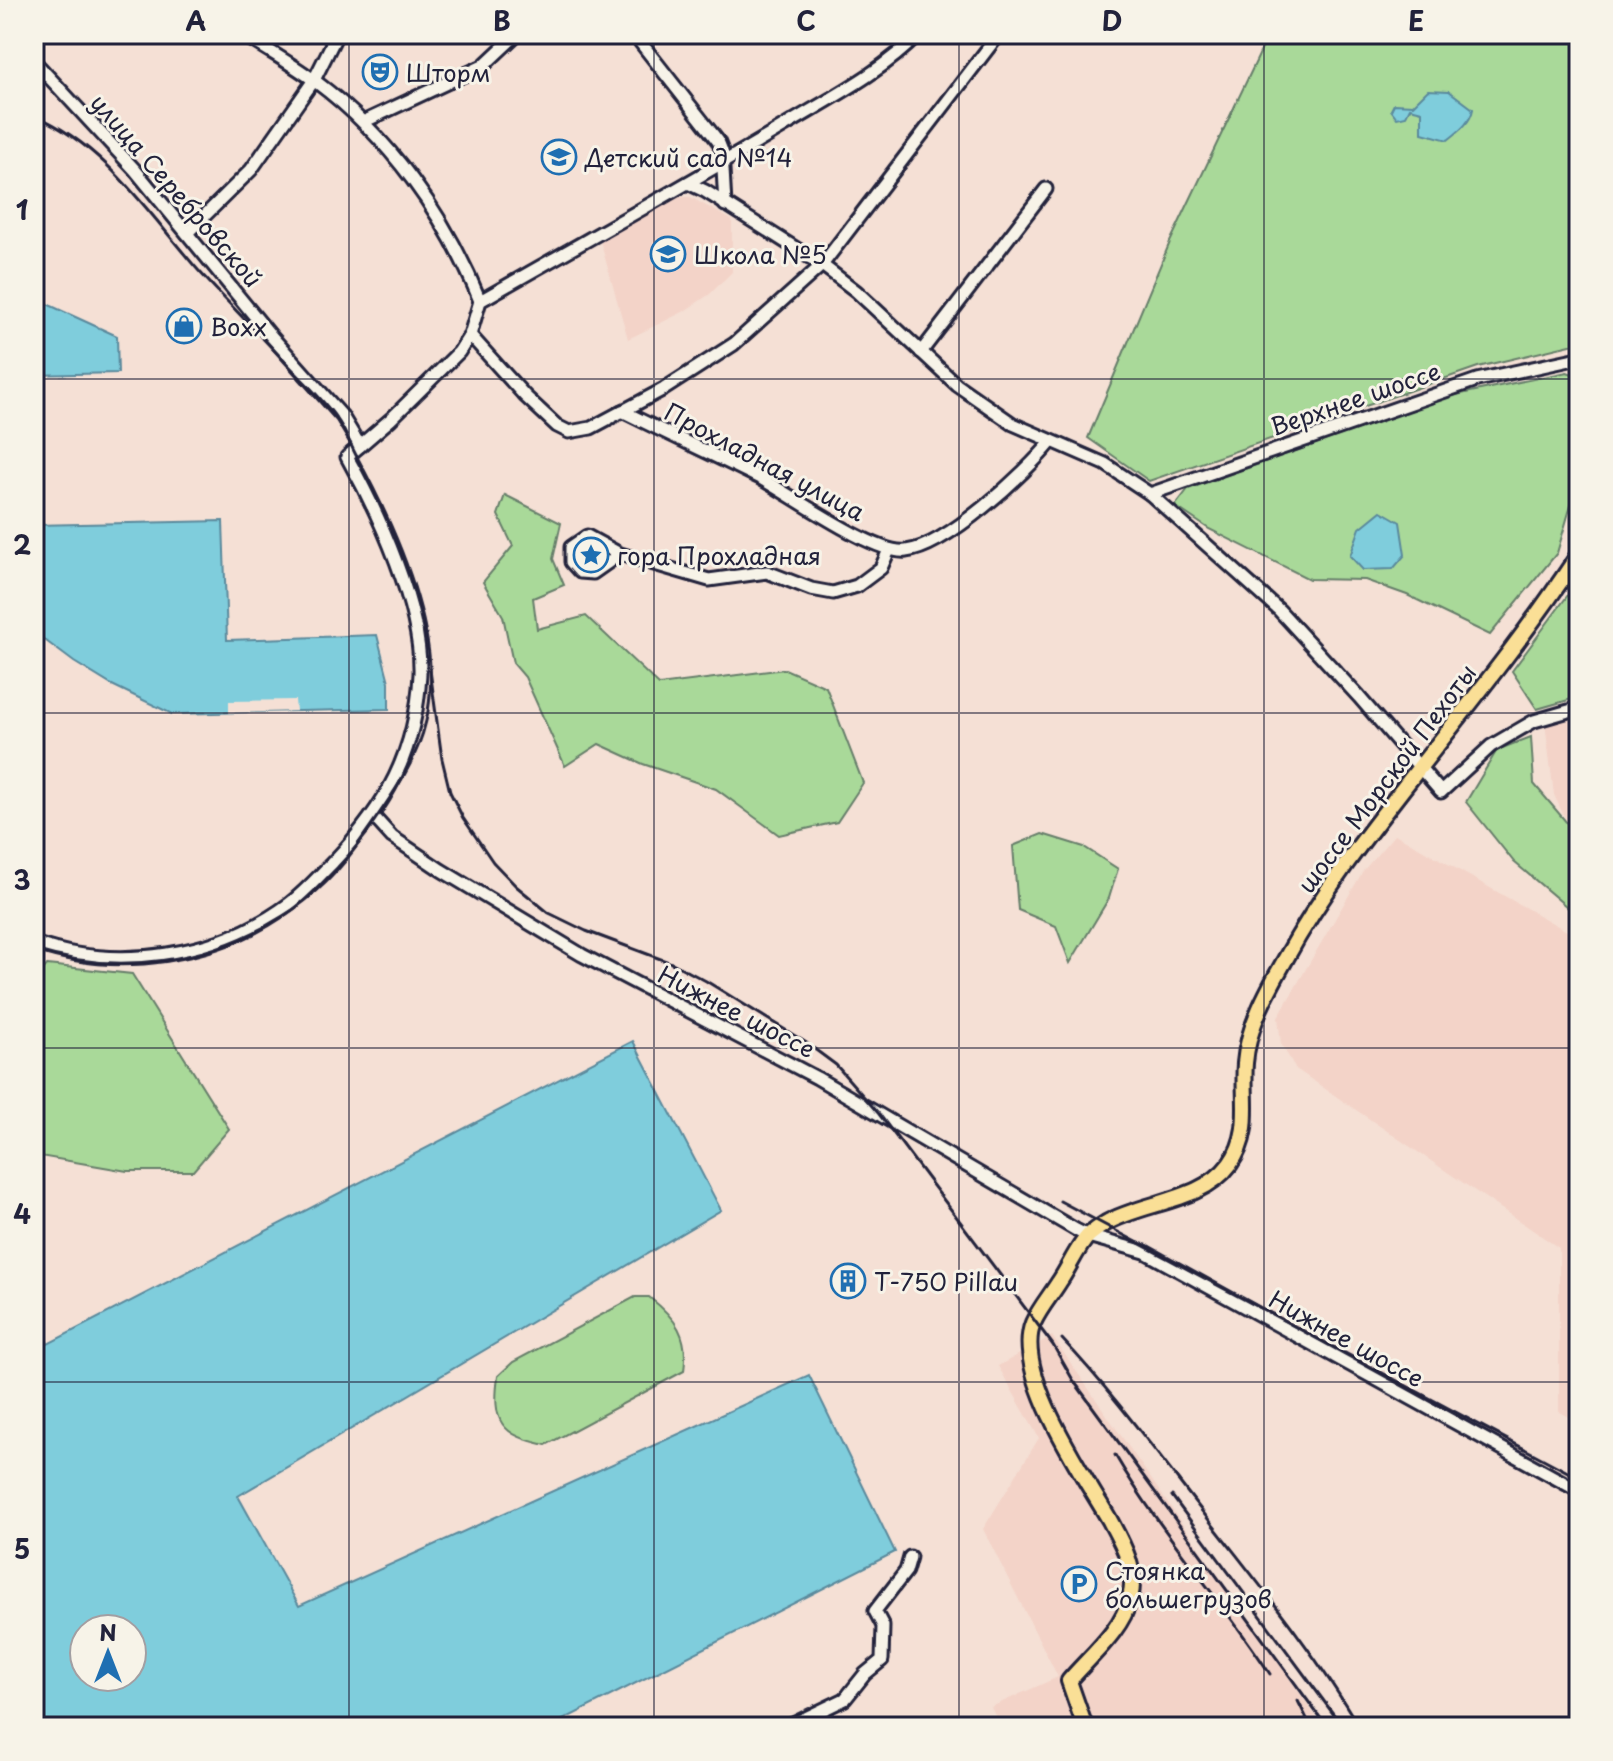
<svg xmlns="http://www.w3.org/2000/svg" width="1613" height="1761" font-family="'Playpen Sans',sans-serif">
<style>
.built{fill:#f3d3c8}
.green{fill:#a9d999;stroke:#667e6a;stroke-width:2}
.water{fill:#7fcddc;stroke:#5a899c;stroke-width:2;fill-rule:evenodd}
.pier{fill:#f5e0d5}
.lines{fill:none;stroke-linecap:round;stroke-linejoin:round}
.minor-casing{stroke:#22223b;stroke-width:17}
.major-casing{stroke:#22223b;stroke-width:20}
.minor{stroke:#f7f3e8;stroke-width:11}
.major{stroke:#fadf96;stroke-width:14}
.rail{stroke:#22223b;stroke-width:3}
.grid{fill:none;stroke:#22223b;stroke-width:2;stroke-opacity:0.55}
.labels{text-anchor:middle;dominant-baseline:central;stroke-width:6;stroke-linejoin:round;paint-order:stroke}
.poi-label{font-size:24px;fill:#22223b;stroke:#f7f3e8;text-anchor:start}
.street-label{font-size:24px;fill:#22223b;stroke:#f7f3e8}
.neatline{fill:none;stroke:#22223b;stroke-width:3}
.grid-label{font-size:26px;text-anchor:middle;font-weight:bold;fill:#22223b}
</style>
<rect width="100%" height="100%" fill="#f5e0d5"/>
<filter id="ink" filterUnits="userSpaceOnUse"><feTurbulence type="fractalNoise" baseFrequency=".0125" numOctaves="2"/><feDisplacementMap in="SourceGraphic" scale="16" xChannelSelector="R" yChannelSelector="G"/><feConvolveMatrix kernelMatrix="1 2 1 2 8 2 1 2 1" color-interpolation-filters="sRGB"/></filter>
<g filter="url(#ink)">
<g class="built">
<polygon points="669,197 690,197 732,220 732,272 710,294 683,312 628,339 599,237"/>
<polygon points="1579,719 1579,819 1566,820 1554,795 1545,723"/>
<polygon points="1395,834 1579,938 1579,1423 1559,1412 1559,1248 1296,1069 1281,1044 1278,1017 1363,871"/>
<polygon points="1052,1336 1323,1727 1000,1727 991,1707 1058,1677 983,1529 1039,1438 998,1366"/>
</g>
<g class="green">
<polygon points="1269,34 1579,34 1579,343 1478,367 1149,481 1088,438 1170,242"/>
<polygon points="1567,372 1579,376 1579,478 1557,553 1490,635 1407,595 1365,580 1309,579 1209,529 1175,506 1188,489 1451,396"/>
<polygon points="505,495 561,523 553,559 564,585 533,598 537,629 586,616 659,685 785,669 826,687 863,783 837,822 779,835 716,789 643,764 599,744 565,766 525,677 513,663 503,616 483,582 513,546 498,515"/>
<polygon points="1579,580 1579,697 1537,709 1512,671"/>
<polygon points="1531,737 1534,784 1567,823 1579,823 1579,917 1514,862 1466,802 1497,750"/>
<polygon points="1042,834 1084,847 1118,869 1109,898 1070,963 1056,926 1018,910 1013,846"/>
<polygon points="47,965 132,974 229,1129 193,1171 127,1171 34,1155 34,981"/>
<path d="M 635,1297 L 649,1297 C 676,1318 689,1336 684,1371 L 546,1445 C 500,1435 492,1422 498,1376 L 513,1362 Z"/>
</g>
<g class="water">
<path d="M 1428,90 L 1449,91 L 1473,109 C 1471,122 1459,131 1448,140 L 1422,133 L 1422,111 L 1410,108 L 1406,116 L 1397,118 L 1391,110 L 1394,104 L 1413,105 Z"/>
<polygon points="34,298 117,336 118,373 34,375"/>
<polygon points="1381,511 1400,522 1405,555 1393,569 1363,570 1350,556 1360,528"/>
<polygon points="223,521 227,640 377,635 389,682 389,709 172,714 110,684 74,662 34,632 34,525"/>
<path d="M 633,1041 L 721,1210 L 238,1496 L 299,1606 L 809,1375 L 895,1552 L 549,1727 L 34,1727 L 34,1318 L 48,1344 ZM 132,1629 L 132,1677 L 84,1677 L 84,1629 Z"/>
</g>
<polygon class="pier" points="295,700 296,711 229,713 229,701"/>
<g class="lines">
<g class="minor-casing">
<g id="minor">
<path d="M 242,34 C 266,49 292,64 315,81 C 389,136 446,216 480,301"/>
<polyline points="634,34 718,141 722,151 725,205"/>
<polyline points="34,61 135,170 271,336 342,416 360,446"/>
<polyline points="363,122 483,66 517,34"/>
<polyline points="688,183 705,191 822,265 856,291 957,385 1013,424 1105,464 1150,494 1279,610 1359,697 1441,792 1491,746 1534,721 1579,708"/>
<polyline points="187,233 251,170 314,80 337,34"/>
<polyline points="470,335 525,396 557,426 569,432 591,428 664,389 734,344 822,265 999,34"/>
<polyline points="921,352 1046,189"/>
<path d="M 622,411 C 668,434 714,455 760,478 C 791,495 875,555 906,551 C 946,547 1026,473 1051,442"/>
<polyline points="1150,494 1477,380 1579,358"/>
<polyline points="620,554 593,573 580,572 571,562 571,547 587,536 620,554 709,580 767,572 811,589 833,593 857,586 881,568 889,550"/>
<polyline points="373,816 392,837 441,870 582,955 817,1078 1076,1230 1088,1236 1145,1252 1579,1491"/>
<path d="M 34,943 C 117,972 218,957 289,904 C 305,892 319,876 333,862 C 386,806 416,753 420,674 C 422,608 379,514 347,457 L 391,419 L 459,352 L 470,335 L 480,301 C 581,243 683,187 783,127 C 829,99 881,73 919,34"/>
<polyline points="787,1727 845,1699 865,1674 882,1660 883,1626 875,1611 906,1571 910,1557"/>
</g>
</g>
<g class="major-casing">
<path id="major" d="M 1085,1727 L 1069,1681 C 1090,1656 1122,1631 1130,1598 C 1138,1570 1122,1543 1109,1519 C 1083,1474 1013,1373 1033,1323 C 1039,1309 1051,1295 1059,1282 C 1069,1268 1077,1247 1089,1235 C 1094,1231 1101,1226 1106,1223 C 1145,1201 1202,1202 1230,1164 C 1253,1132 1242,1099 1245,1063 C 1248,1026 1267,992 1285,960 C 1322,892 1369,832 1416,772 C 1472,701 1529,630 1579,554"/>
</g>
<use href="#minor" class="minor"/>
<use href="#major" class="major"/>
<g class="rail">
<path d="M 34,115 C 106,146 148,213 198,270 C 229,304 262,337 294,371 C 308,386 324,401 336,418 C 345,430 350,444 357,457 C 396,529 446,638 426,721 C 416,765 388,801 363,837 C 341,870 316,896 283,916 C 209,963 118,976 34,950"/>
<polyline points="430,670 442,759 450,792 463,818 493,862 516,886 549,913 586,931 674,964 706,981 805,1042 836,1065 879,1114 1053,1345 1073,1380 1327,1727"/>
<polyline points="1060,1201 1579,1478"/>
<path d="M 1062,1339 C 1114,1394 1158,1455 1205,1515 C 1258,1583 1315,1652 1359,1727"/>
<path d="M 1115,1455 C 1160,1532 1221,1599 1270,1674"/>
<polyline points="1172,1496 1343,1727"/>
<polyline points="1298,1701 1311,1727"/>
</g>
</g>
</g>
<path class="grid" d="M 349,34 L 349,1727M 654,34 L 654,1727M 959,34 L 959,1727M 1264,34 L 1264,1727M 34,379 L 1579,379M 34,713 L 1579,713M 34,1048 L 1579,1048M 34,1382 L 1579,1382"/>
<defs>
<g id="theatre-ring" transform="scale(1.8)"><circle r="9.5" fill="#f7f3e8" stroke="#1f6fb2" stroke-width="1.5"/><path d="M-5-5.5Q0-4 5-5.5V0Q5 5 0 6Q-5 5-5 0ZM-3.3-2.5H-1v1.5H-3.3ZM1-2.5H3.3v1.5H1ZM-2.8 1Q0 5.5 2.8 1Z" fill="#1f6fb2"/></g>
<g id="school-ring" transform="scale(1.8)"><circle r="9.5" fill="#f7f3e8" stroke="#1f6fb2" stroke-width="1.5"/><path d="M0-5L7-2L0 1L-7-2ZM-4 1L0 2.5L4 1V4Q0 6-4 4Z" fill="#1f6fb2"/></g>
<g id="shop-ring" transform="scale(1.8)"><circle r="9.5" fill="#f7f3e8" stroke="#1f6fb2" stroke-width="1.5"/><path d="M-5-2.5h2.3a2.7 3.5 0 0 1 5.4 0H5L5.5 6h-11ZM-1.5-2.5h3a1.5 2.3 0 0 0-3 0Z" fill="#1f6fb2"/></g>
<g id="sight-ring" transform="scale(1.8)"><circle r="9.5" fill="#f7f3e8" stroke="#1f6fb2" stroke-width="1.5"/><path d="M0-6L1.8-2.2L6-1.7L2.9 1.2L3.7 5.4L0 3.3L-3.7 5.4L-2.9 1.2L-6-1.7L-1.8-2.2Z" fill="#1f6fb2"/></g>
<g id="building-ring" transform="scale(1.8)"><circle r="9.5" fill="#f7f3e8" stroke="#1f6fb2" stroke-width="1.5"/><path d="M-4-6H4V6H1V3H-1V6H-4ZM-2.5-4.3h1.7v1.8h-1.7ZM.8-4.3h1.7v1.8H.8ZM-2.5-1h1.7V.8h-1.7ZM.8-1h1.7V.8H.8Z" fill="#1f6fb2"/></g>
<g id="parking-ring" transform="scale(1.8)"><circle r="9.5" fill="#f7f3e8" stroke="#1f6fb2" stroke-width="1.5"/><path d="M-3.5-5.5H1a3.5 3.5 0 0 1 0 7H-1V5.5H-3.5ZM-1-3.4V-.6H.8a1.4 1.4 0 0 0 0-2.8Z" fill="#1f6fb2"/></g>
</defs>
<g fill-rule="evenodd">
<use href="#theatre-ring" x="380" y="72"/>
<use href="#school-ring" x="559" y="157"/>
<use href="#school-ring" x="668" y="254"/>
<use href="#shop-ring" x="184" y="326"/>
<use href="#sight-ring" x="591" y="555"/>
<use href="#building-ring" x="848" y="1281"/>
<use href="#parking-ring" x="1079" y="1584"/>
</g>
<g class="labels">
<g class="poi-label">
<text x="406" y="72">Шторм</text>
<text x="585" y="157">Детский сад №14</text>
<text x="694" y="254">Школа №5</text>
<text x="210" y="326">Boxx</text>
<text x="617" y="555">гора Прохладная</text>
<text x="874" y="1281">T-750 Pillau</text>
<text x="1105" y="1570">Стоянка<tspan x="1105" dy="28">большегрузов</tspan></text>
</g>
<g class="street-label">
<text transform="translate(177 190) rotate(49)">улица Серебровской</text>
<text transform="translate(1355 398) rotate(-19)">Верхнее шоссе</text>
<text transform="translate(765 461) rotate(28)">Прохладная улица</text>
<text transform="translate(1386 778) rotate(-53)">шоссе Морской Пехоты</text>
<text transform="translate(737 1011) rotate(27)">Нижнее шоссе</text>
<text transform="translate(1347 1338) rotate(29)">Нижнее шоссе</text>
</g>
</g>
<rect width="1613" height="1761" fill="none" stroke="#f7f3e8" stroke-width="88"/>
<g transform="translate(108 1653)"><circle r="38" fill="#f7f3e8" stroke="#a29fa3" stroke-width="2"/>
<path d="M0-6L14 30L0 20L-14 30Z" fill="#1f6fb2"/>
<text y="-12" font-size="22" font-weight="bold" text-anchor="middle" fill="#22223b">N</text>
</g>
<rect x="44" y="44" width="1525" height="1673" class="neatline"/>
<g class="grid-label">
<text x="196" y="31">A</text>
<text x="502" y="31">B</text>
<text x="806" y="31">C</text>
<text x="1112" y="31">D</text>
<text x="1416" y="31">E</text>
<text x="22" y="220">1</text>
<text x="22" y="555">2</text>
<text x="22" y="890">3</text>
<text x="22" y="1224">4</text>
<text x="22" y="1559">5</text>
</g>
</svg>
